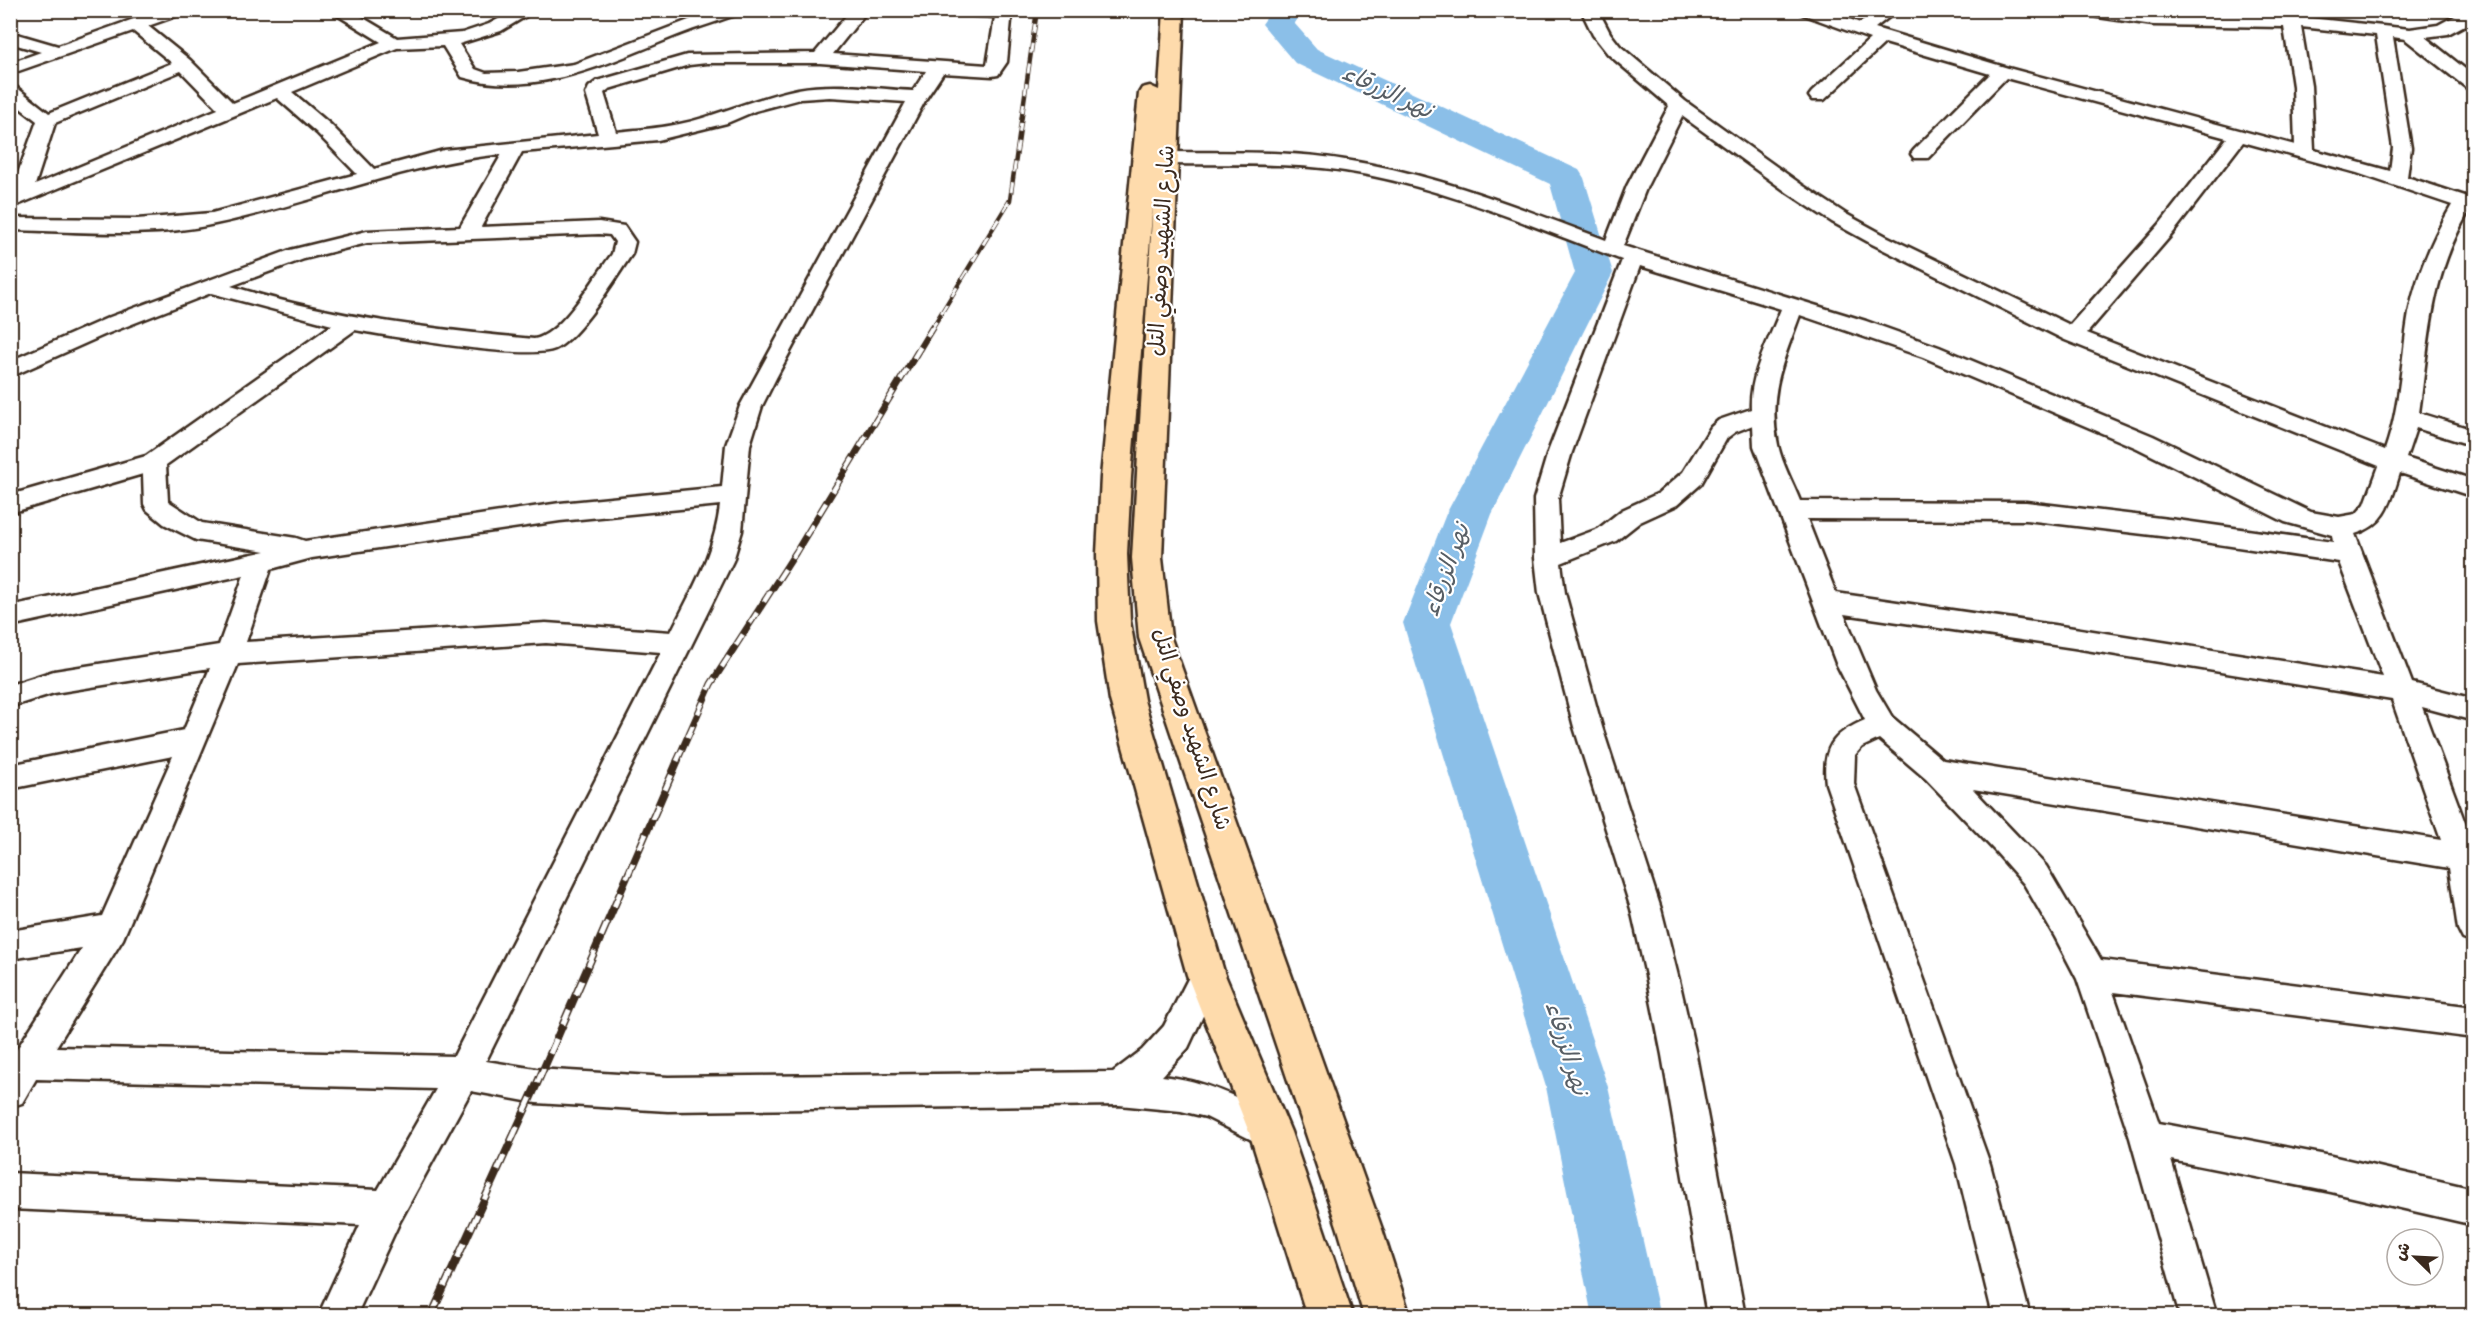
<svg xmlns="http://www.w3.org/2000/svg" width="2484" height="1326" font-family="'Gochi Hand','Playpen Sans Arabic',sans-serif">
<style>
.lines{fill:none;stroke-linecap:round;stroke-linejoin:round}
.river{fill:#8bbfe8;fill-rule:evenodd}
.minor-casing{stroke:#3b2a1e;stroke-width:5}
.major-casing{stroke:#3b2a1e;stroke-width:5}
.minor{fill:#fff;fill-rule:evenodd}
.major{fill:#fedbac;fill-rule:evenodd}
.rail-far2-casing{stroke:#3b2a1e;stroke-width:4.5}
.rail-far1-casing{stroke:#3b2a1e;stroke-width:7}
.rail-casing{stroke:#3b2a1e;stroke-width:8}
.rail-far2{stroke:#fff;stroke-width:3;stroke-dasharray:10;stroke-linecap:butt}
.rail-far1{stroke:#fff;stroke-width:4.5;stroke-dasharray:13;stroke-linecap:butt}
.rail{stroke:#fff;stroke-width:5;stroke-dasharray:16;stroke-linecap:butt}
.labels{text-anchor:middle;dominant-baseline:central;stroke-width:4.5;stroke-linejoin:round;paint-order:stroke}
.street-label{font-size:22px;fill:#3b2a1e;stroke:#fff}
.water-label{font-size:24px;font-style:italic;fill:#575e65;stroke:#fff}
</style>
<rect width="100%" height="100%" fill="#fff"/>
<filter id="ink" filterUnits="userSpaceOnUse"><feTurbulence type="fractalNoise" baseFrequency=".0167" numOctaves="2"/><feDisplacementMap in="SourceGraphic" scale="12" xChannelSelector="R" yChannelSelector="G"/><feConvolveMatrix kernelMatrix="1 2 1 2 8 2 1 2 1" color-interpolation-filters="sRGB"/></filter>
<g filter="url(#ink)">
<g class="lines">
<polygon class="river" points="1272,10 1303,10 1294,23 1317,49 1579,170 1584,178 1613,273 1492,514 1451,623 1608,1087 1660,1316 1592,1316 1546,1087 1403,623 1446,514 1575,273 1550,184 1295,63 1262,24"/>
<g class="minor-casing">
<g id="minor">
<path d="M 159,10 L 184,10 L 182,14 L 148,26 L 190,60 L 233,103 L 381,42 L 329,10 L 350,10 L 397,38 L 462,33 L 489,24 L 515,10 L 536,10 L 501,31 L 459,44 L 475,69 L 486,73 L 518,72 L 574,64 L 715,10 L 741,10 L 739,14 C 719,21 698,27 678,35 C 611,62 536,99 462,77 L 443,46 L 397,48 L 292,92 L 331,125 L 374,169 L 444,150 L 598,134 L 586,94 L 589,87 L 597,81 L 687,55 L 815,53 L 851,10 L 868,10 L 833,54 L 987,65 L 995,17 L 964,15 L 956,10 L 1012,10 L 1007,62 L 998,75 L 992,76 L 943,73 L 927,97 L 776,378 L 762,406 L 750,445 L 742,531 L 733,561 L 486,1061 L 536,1069 L 668,1077 L 1113,1072 L 1142,1050 L 1164,1026 L 1195,965 L 1206,960 L 1217,965 L 1222,975 L 1188,1048 L 1162,1076 C 1206,1080 1243,1100 1282,1120 L 1287,1132 L 1282,1144 L 1270,1149 L 1206,1117 L 1181,1111 L 1119,1105 L 668,1111 L 536,1103 L 471,1091 L 400,1221 L 356,1316 L 318,1316 L 360,1225 L 10,1209 L 10,1173 L 378,1190 L 436,1089 L 36,1079 L 22,1103 L 10,1107 L 10,1060 L 82,948 L 10,959 L 10,931 L 102,916 L 173,756 L 10,789 L 10,765 L 184,730 L 210,668 L 54,693 L 10,707 L 10,685 L 54,671 L 219,645 L 244,575 L 10,626 L 10,606 L 266,551 L 196,540 L 164,524 L 147,510 L 144,504 L 143,474 L 10,513 L 10,495 L 146,456 L 332,325 L 211,293 L 104,335 L 10,377 L 10,361 L 110,317 L 290,250 L 367,231 L 460,227 L 502,154 C 404,164 311,204 215,224 C 149,239 77,231 10,230 L 10,218 L 137,219 L 212,213 L 357,174 L 317,133 L 277,98 L 10,208 L 10,195 L 37,121 L 10,100 L 10,86 L 16,87 L 49,113 L 172,63 L 133,31 L 10,74 L 10,63 L 41,52 L 10,43 L 10,32 L 58,46 ZM 707,63 L 820,63 L 926,71 L 913,91 C 876,89 835,82 798,89 C 769,95 743,105 715,114 C 683,126 649,129 616,132 L 604,93 L 609,89 L 689,65 ZM 181,71 L 218,109 L 35,185 L 55,123 ZM 830,97 L 906,102 L 740,406 L 726,445 L 722,487 L 560,503 L 305,541 L 296,538 L 202,523 L 168,501 L 166,465 L 355,330 C 390,336 527,361 555,349 C 579,339 616,277 632,254 L 635,242 L 624,226 L 599,222 L 481,227 L 522,152 L 658,140 L 727,123 L 755,111 L 800,99 ZM 599,234 L 610,235 L 615,242 L 612,254 C 595,276 562,335 534,339 C 431,329 329,317 231,286 L 304,259 L 367,243 ZM 720,505 C 715,552 692,590 671,632 L 546,623 L 246,642 L 271,569 L 312,558 L 560,521 ZM 546,643 L 661,652 L 454,1056 L 56,1047 L 123,939 L 238,664 Z"/>
<path d="M 1581,10 L 1598,10 L 1610,33 L 1620,46 L 1685,101 L 1802,185 L 1846,214 L 1886,236 L 2070,325 L 2159,225 L 2227,138 L 2006,78 L 1928,158 L 1914,158 L 1911,154 L 1914,150 L 1990,74 L 1885,43 L 1824,100 L 1812,100 L 1809,96 L 1812,92 L 1870,39 L 1802,14 L 1800,10 L 1825,10 L 1860,23 L 1878,10 L 1898,10 L 1875,28 L 2008,68 L 2295,145 L 2293,86 L 2284,27 L 2153,25 L 2084,15 L 2076,10 L 2115,10 L 2153,15 L 2291,16 L 2410,29 L 2438,25 L 2466,10 L 2474,10 L 2474,20 L 2448,34 L 2425,37 L 2474,76 L 2474,90 L 2468,89 L 2405,39 L 2393,37 L 2411,148 L 2407,177 L 2474,199 L 2474,212 L 2469,211 C 2429,280 2430,337 2419,413 L 2474,430 L 2474,446 L 2416,428 L 2406,458 L 2474,480 L 2474,497 L 2400,473 C 2391,501 2387,525 2355,534 L 2412,683 L 2474,699 L 2474,721 L 2422,707 L 2474,847 L 2474,943 L 2463,939 L 2458,929 L 2449,868 L 1973,789 L 2046,866 L 2101,960 L 2474,1007 L 2474,1038 L 2113,992 L 2159,1123 L 2331,1156 L 2474,1189 L 2474,1225 L 2331,1192 L 2171,1160 L 2217,1316 L 2180,1316 L 2130,1138 L 2101,1050 L 2077,979 L 2055,937 L 2024,884 L 1995,851 L 1926,779 L 1879,739 L 1862,747 L 1855,755 L 1854,784 L 1990,1164 L 2030,1316 L 1993,1316 L 1956,1164 L 1826,784 C 1822,748 1832,734 1865,720 L 1836,663 L 1754,446 L 1753,425 L 1735,432 L 1727,438 L 1701,484 L 1677,505 L 1640,522 L 1616,541 L 1561,563 L 1565,593 L 1602,727 L 1661,909 L 1679,980 L 1696,1055 L 1745,1316 L 1707,1316 L 1662,1055 L 1647,980 L 1631,909 L 1574,727 L 1539,593 L 1535,558 L 1534,499 L 1548,452 L 1622,260 C 1531,226 1441,186 1345,171 C 1287,162 1227,165 1168,164 L 1161,162 L 1158,158 L 1161,154 L 1168,152 C 1227,153 1287,150 1345,160 C 1436,174 1520,208 1606,240 L 1627,186 L 1669,106 L 1608,54 L 1593,35 ZM 2301,27 L 2376,35 L 2393,148 L 2390,171 L 2314,150 L 2311,86 ZM 1682,116 L 1788,193 L 1832,222 L 1872,244 L 2065,340 L 2379,466 L 2365,504 L 2356,514 L 2339,517 L 2311,512 L 2153,436 L 1939,347 L 1866,321 L 1623,246 L 1647,186 ZM 2243,142 L 2357,173 L 2452,205 C 2432,239 2417,274 2409,313 C 2401,359 2401,406 2385,450 L 2087,333 L 2173,233 ZM 1640,266 L 1781,309 C 1769,340 1749,376 1751,409 L 1719,420 L 1711,427 L 1683,472 L 1659,493 L 1622,510 L 1598,529 L 1560,543 L 1558,499 L 1572,452 ZM 1800,315 L 1923,357 L 2137,448 L 2285,522 L 2332,535 L 2333,542 L 2177,520 L 2026,502 L 1800,501 C 1793,483 1782,464 1778,445 C 1767,394 1783,362 1800,315 ZM 1807,519 L 2026,520 L 2177,538 L 2339,562 L 2383,677 L 2074,628 L 1836,593 ZM 1844,614 L 2074,648 L 2392,700 L 2441,840 L 1943,760 L 1892,717 L 1876,690 Z"/>
</g>
</g>
<g class="major-casing">
<polygon id="major" points="1164,10 1184,10 1162,558 1171,638 1382,1229 1410,1316 1364,1316 1338,1229 1139,638 1132,558 1153,201 1131,477 1127,554 1130,621 1144,700 1225,975 1291,1132 1353,1316 1307,1316 1249,1132 1187,975 1110,700 1098,621 1097,554 1101,477 1139,93 1142,88 1150,86 1159,90"/>
</g>
<use href="#minor" class="minor"/>
<use href="#major" class="major"/>
<g class="rail-far2-casing">
<polyline id="rail-far2" points="931,330 1010,200 1037,10"/>
</g>
<g class="rail-far1-casing">
<polyline id="rail-far1" points="677,761 711,684 796,552 932,328"/>
</g>
<g class="rail-casing">
<polyline id="rail" points="431,1316 536,1086 678,760"/>
</g>
<use href="#rail-far2" class="rail-far2"/>
<use href="#rail-far1" class="rail-far1"/>
<use href="#rail" class="rail"/>
</g>
</g>
<g class="labels">
<g class="street-label">
<text transform="translate(1164 251) rotate(-87)">شارع الشهيد وصفي التل</text>
<text transform="translate(1189 730) rotate(72)">شارع الشهيد وصفي التل</text>
</g>
<g class="water-label">
<text transform="translate(1386 94) rotate(25)">نهر الزرقاء</text>
<text transform="translate(1449 571) rotate(-70)">نهر الزرقاء</text>
<text transform="translate(1564 1049) rotate(73)">نهر الزرقاء</text>
</g>
</g>
<rect width="2484" height="1326" fill="none" stroke="#fff" stroke-width="36"/>
<rect x="18" y="18" width="2448" height="1290" fill="none" stroke="#3b2a1e" stroke-width="2" filter="url(#ink)"/>
<g transform="translate(2415 1257) rotate(294)"><circle r="28" fill="#ffffff" stroke="#b1aaa5" stroke-width="1.5"/>
<path d="M0-4.5L10 22L0 15L-10 22Z" fill="#3b2a1e"/>
<text y="-9" font-size="16" font-weight="bold" text-anchor="middle" fill="#3b2a1e">ش</text>
</g>
</svg>
